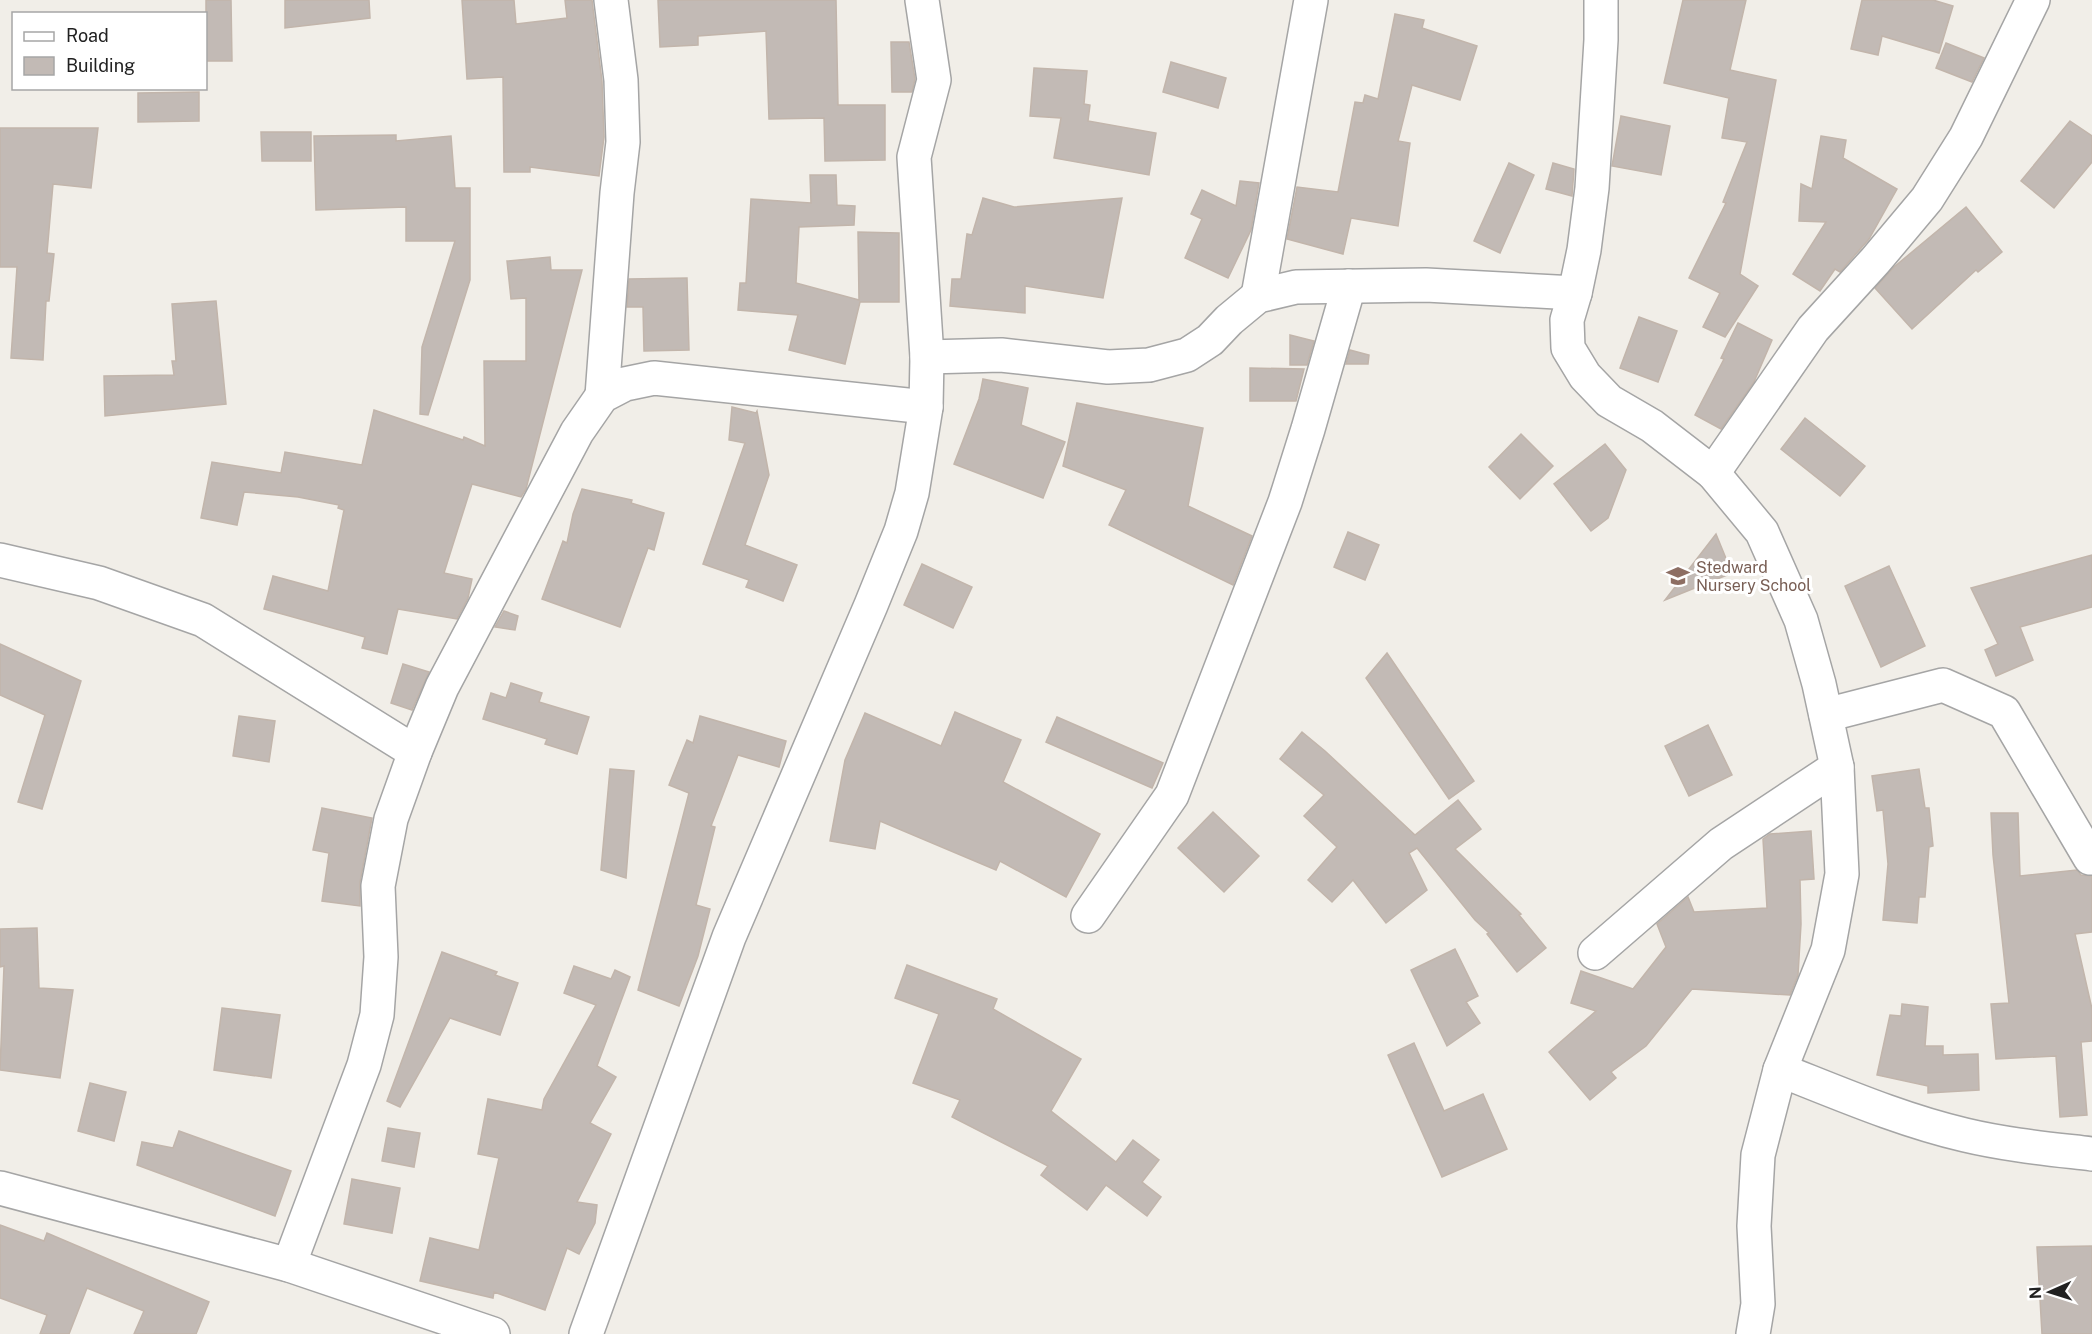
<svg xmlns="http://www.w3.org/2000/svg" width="2092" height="1334" font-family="'Public Sans',sans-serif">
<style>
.building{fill:#c2bab5;stroke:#c2b5ab;stroke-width:1.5}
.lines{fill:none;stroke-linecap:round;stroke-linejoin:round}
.minor-casing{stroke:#a5a5a5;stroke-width:36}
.minor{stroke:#fff;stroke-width:33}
.labels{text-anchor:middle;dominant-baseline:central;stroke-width:6;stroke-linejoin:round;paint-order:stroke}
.education-label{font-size:16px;fill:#785e54;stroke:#fff;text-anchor:start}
</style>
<rect width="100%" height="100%" fill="#f1eee8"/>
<g class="building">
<polygon points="206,0 231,0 232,61 206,61"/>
<polygon points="285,0 369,0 370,18 285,28"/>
<polygon points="462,0 514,0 516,24 567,18 565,0 592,0 602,81 604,137 599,176 530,167 530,172 504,172 503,77 467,79"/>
<polygon points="658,0 836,0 838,105 885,105 885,160 825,161 824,118 769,119 766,31 698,36 698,45 660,47"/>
<polygon points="1683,0 1746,0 1730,70 1776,80 1740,274 1758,286 1725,337 1703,327 1720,293 1689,278 1726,203 1723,202 1747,142 1722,138 1729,98 1664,83"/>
<polygon points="1862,0 1933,0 1953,6 1939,53 1882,36 1878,55 1851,49"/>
<polygon points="1395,14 1424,20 1422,28 1477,46 1460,100 1412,85 1398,141 1410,143 1398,226 1351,218 1343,254 1287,239 1297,187 1338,192 1355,102 1363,103 1365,95 1378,99"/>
<polygon points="891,42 909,42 915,79 912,92 892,92"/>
<polygon points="1946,43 1984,58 1972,82 1936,68"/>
<polygon points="1171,62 1226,78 1218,108 1163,92"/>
<polygon points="1034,68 1087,71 1084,104 1090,105 1088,121 1156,133 1149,175 1054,158 1061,118 1030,116"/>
<polygon points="199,92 199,121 138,122 138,93"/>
<polygon points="1621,116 1670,126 1661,175 1612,166"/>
<polygon points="2070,121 2092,136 2092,162 2054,208 2021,181"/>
<polygon points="0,128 98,128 91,188 53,184 47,253 54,254 49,301 46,301 43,360 11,358 17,267 0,267"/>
<polygon points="261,132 311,132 311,161 262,161"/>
<polygon points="396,135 396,141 451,136 455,188 470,188 470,280 428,415 420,414 422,347 455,241 406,241 406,207 316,210 314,136"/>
<polygon points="1821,136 1846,140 1843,158 1897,189 1869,239 1840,272 1835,269 1820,291 1793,274 1826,222 1799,221 1801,184 1812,189"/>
<polygon points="1509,163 1534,175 1500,253 1474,241"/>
<polygon points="1553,163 1574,169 1572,196 1546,189"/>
<polygon points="810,175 836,175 837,205 855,206 854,225 799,227 796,283 859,300 858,232 899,233 899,302 860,302 845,364 789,350 798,315 738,310 740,283 746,283 751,199 811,203"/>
<polygon points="1240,181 1259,183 1251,230 1228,278 1185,258 1202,219 1191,214 1202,190 1236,206"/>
<polygon points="983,198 1014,207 1122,198 1103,298 1025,286 1025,313 950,306 952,279 961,279 967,234 972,235"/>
<polygon points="1966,207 2002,252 1978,272 1976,270 1912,329 1875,288 1894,267"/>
<polygon points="550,257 551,270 582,270 526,489 521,497 472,484 444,573 472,579 468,598 457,619 398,609 387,654 362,648 365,637 264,609 273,576 328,591 344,510 338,508 339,505 298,497 244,492 237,525 201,518 212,462 281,473 285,452 362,465 374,410 463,440 464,437 485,446 484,361 526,361 526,298 511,299 507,261"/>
<polygon points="687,278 689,350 644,351 643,307 627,307 629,279"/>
<polygon points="216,301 226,404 105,416 104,376 174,375 172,361 176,361 172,304"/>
<polygon points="1639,317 1677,331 1658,382 1620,368"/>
<polygon points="1738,323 1772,340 1754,382 1721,429 1695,415 1724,359 1721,358"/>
<polygon points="1290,335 1314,341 1307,365 1290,365"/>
<polygon points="1350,350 1369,355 1368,364 1346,364"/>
<polygon points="1250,368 1304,369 1296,401 1250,401"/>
<polygon points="983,379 1028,388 1021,425 1065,442 1043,498 954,464 979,399"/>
<polygon points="1077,403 1203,428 1188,506 1252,536 1233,585 1109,525 1126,490 1063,466"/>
<polygon points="732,407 756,413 757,411 769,475 745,545 797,565 783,601 746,587 749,580 703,564 745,443 729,440"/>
<polygon points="1805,418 1865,466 1840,496 1781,449"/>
<polygon points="1521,434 1553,466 1520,499 1489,467"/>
<polygon points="1605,444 1626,470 1608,518 1591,531 1554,484"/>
<polygon points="582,489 632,500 631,503 664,513 654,550 648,548 620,627 542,599 563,541 567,543 573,514"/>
<polygon points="1348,532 1379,545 1365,580 1334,567"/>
<polygon points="1716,534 1732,573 1665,600"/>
<polygon points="2092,555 2092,607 2020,627 2033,660 1996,676 1985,650 1998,644 1971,588"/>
<polygon points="922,564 972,587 953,628 904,605"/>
<polygon points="1889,566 1925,646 1881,667 1845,586"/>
<polygon points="504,611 518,616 515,630 495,627"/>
<polygon points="0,644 81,681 42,809 18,802 45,715 0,695"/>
<polygon points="1387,653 1474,781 1449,799 1366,678"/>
<polygon points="403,664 429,672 412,710 391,703"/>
<polygon points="511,683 542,693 539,702 589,717 577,754 545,744 547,739 483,719 491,693 506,698"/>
<polygon points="955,712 1021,740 1003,782 1100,834 1066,897 1000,861 996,870 880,821 875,849 830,841 845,760 865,713 941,746"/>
<polygon points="239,716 275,721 269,762 233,756"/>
<polygon points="700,716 786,741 779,767 738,755 711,826 715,827 696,905 710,909 698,956 679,1006 638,990 689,793 669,785 687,740 693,743"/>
<polygon points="1057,717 1163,763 1152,788 1046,742"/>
<polygon points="1708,725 1732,775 1689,796 1665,746"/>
<polygon points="1302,732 1325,751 1415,835 1458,800 1481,829 1455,849 1521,914 1519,915 1546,948 1517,972 1487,934 1489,933 1475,920 1417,848 1409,853 1427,890 1386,923 1353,880 1332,902 1308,880 1337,847 1304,816 1324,795 1280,759"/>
<polygon points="610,769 634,771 626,878 601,870"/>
<polygon points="1919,769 1925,808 1929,808 1933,846 1929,847 1925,897 1919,897 1917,923 1883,920 1888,864 1883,810 1877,811 1872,776"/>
<polygon points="322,808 372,818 360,882 360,906 322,901 329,853 313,850"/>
<polygon points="1213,812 1259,856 1224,892 1178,848"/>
<polygon points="1991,813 2018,813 2020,876 2077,870 2081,875 2092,876 2092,932 2075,934 2092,1009 2092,1041 2081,1042 2087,1115 2060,1117 2056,1056 1996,1059 1991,1004 2009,1003 1993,855"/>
<polygon points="1811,831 1814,879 1800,880 1801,924 1798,975 1790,995 1692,989 1646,1046 1611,1072 1616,1078 1590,1100 1549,1052 1596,1011 1571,1003 1581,971 1633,989 1666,947 1657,924 1688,897 1694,912 1767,908 1763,839 1770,834"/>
<polygon points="37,928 39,988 73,990 60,1078 0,1070 4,966 0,967 0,929"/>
<polygon points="1455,949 1478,996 1466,1002 1480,1023 1447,1046 1411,970"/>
<polygon points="442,952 497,972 495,975 518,983 500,1035 450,1018 400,1107 387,1101"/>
<polygon points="907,965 997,999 993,1009 1081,1059 1051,1111 1116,1162 1133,1140 1159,1160 1142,1182 1161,1197 1147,1216 1106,1185 1087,1210 1041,1175 1048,1166 952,1117 960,1100 913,1083 939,1014 895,998"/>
<polygon points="574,966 611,979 615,970 630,977 597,1066 616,1077 590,1123 611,1134 577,1202 597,1205 595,1223 579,1254 567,1248 545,1310 494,1292 493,1298 420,1281 430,1238 479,1250 499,1158 478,1154 488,1099 542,1110 544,1099 596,1005 564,993"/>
<polygon points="1902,1004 1928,1007 1925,1046 1943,1046 1943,1055 1978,1054 1979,1090 1928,1093 1928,1086 1877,1075 1890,1015 1901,1016"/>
<polygon points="222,1008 280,1015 271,1078 214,1070"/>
<polygon points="1414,1043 1444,1111 1483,1094 1507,1149 1442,1177 1388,1055"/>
<polygon points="90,1083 126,1092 114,1141 78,1131"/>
<polygon points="388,1128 420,1133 414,1167 382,1161"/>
<polygon points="179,1131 291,1171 275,1216 137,1165 142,1142 173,1148"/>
<polygon points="352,1179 400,1188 392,1233 344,1224"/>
<polygon points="0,1225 44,1241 47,1233 209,1302 196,1334 134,1334 144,1311 87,1288 69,1334 40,1334 47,1315 0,1298"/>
<polygon points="2092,1246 2092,1334 2042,1334 2037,1247"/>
</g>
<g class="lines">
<g class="minor-casing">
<g id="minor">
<polyline points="1601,0 1601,40 1592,188 1584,250 1575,293 1567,320 1568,348 1585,376 1609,401 1652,426 1713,473 1762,532 1801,620 1819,684 1837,767 1842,874 1828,950 1780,1070 1758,1155 1754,1226 1758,1304 1753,1334"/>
<polyline points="1258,296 1311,0"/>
<polyline points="927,357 1001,355 1108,367 1149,365 1187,355 1210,340 1229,320 1258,296 1296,287 1426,285 1575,293"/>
<polyline points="602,396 617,193 623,142 621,80 611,0"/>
<polyline points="1713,473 1813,329 1875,261 1927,199 1966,137 2033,0"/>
<polyline points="0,560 99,583 203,620 415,752"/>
<polyline points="1826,715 1943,685 2004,712 2090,858"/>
<polyline points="1088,916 1172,795 1285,502 1308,429 1349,286"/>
<polyline points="1595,953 1721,844 1837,767"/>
<path d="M 1780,1070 C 1841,1094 1901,1120 1965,1135 C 2007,1145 2050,1149 2092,1154"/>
<polyline points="0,1188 289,1265 493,1334"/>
<polyline points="289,1265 364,1065 377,1015 381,957 378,886 391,819 415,752 442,687 577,432 602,396 625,384 654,378 926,407"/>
<polyline points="586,1334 729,937 871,605 901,531 912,493 926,407 927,357 914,157 934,80 922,0"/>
</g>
</g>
<use href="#minor" class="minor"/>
</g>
<defs>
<g id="school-bare" transform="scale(1.8)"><path d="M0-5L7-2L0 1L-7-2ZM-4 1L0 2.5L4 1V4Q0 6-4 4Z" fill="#8d6e63" stroke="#fff" stroke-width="2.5" paint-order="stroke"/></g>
</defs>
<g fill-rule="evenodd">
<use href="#school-bare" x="1678" y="576"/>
</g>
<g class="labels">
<g class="education-label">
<text x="1696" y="567">Stedward<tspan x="1696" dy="18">Nursery School</tspan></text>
</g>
</g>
<rect x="12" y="12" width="195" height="78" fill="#ffffff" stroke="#a6a6a6" stroke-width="1.5"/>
<rect x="24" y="32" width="30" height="9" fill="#ffffff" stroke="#a6a6a6" stroke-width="1.5"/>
<text x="66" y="42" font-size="18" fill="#212121">Road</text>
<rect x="24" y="57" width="30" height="18" fill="#c2bab5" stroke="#a6a6a6" stroke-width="1.5"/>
<text x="66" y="72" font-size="18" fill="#212121">Building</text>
<g transform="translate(2050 1292) rotate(267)" stroke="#ffffff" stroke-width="4.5" paint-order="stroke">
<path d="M0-4.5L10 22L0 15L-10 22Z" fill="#212121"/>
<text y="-9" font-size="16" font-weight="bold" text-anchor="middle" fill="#212121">N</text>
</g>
</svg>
